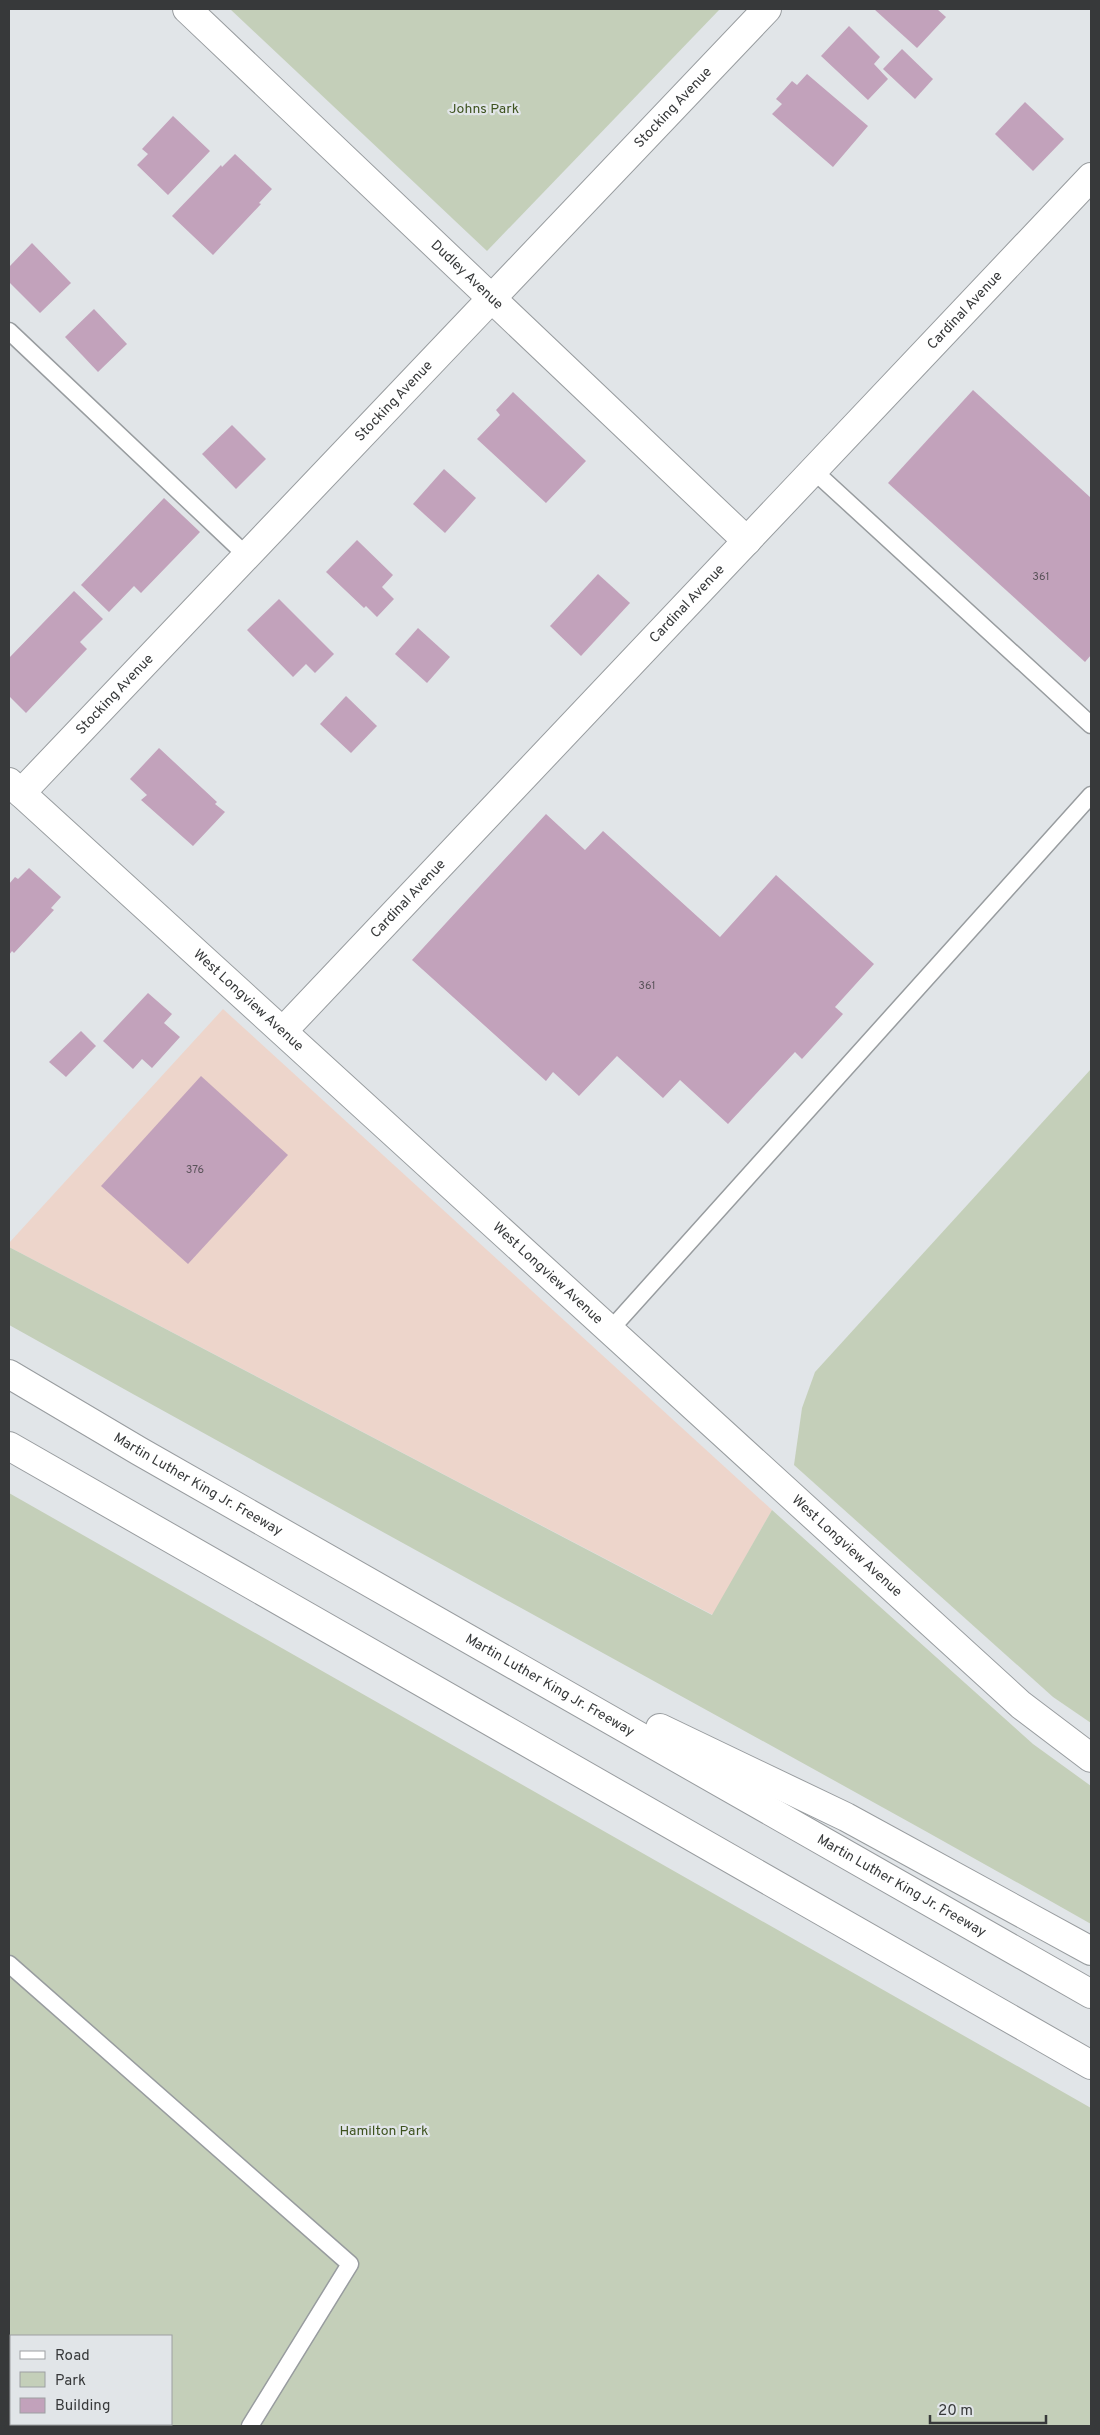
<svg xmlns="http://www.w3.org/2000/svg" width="1100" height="2435" font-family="Overpass,sans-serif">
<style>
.commercial{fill:#edd5cb}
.green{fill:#c4cfb9;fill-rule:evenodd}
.building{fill:#c2a2bb}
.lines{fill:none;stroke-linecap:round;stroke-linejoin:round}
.service-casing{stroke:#989c9f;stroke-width:19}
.minor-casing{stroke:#989c9f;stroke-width:30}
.tertiary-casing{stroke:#989c9f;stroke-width:30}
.motorway-casing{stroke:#989c9f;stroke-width:30}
.service{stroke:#fff;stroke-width:16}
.minor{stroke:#fff;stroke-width:28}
.tertiary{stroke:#fff;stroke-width:28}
.motorway{stroke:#fff;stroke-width:28}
.labels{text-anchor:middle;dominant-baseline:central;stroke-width:4.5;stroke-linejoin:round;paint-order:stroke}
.number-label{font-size:11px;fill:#5a535a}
.street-label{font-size:14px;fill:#37393a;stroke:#e1e5e8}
.park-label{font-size:14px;fill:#3e531f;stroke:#e1e5e8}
</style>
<rect width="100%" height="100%" fill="#e1e5e8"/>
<polygon class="commercial" points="223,1009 772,1510 713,1615 9,1247 9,1243"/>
<g class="green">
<polygon points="230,9 720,9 487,251"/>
<polygon points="1091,1069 1091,1723 1053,1697 794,1465 802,1408 815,1372"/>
<path d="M 9,1247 L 712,1615 L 772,1510 L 1033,1744 L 1091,1786 L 1091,1924 C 733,1722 370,1527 11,1326 L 9,1325 Z"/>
<path d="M 9,1493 L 1091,2108 L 1091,2426 L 9,2426 ZM 11,2336 L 171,2336 L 171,2424 L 11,2424 Z"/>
</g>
<g class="building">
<polygon points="874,9 937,9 946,17 917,48"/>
<polygon points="849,26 880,57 874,64 888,79 868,100 821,56"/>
<polygon points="902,49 933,79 915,99 883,69"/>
<polygon points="807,74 868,126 833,167 772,114 782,104 776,99 792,81 797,85"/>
<polygon points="1025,102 1064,139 1033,171 995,134"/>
<polygon points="173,116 210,151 168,195 137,165 148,154 142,149"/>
<polygon points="235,154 272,189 259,203 261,204 213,255 172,216 221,165 222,167"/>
<polygon points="32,243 71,283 40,313 9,282 9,267"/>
<polygon points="94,309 127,344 98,372 65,337"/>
<polygon points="973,390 1091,498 1091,655 1085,662 888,483"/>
<polygon points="513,392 586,461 546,503 477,439 500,415 496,410"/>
<polygon points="232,425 266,459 236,489 202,454"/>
<polygon points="444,469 476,498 445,533 413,504"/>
<polygon points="164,498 200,532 141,593 134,586 109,612 81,585"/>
<polygon points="357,540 393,575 382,587 394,599 377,617 366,606 364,608 326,572"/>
<polygon points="598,574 630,603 581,656 550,626"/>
<polygon points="74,591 103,619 80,642 87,649 26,713 9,696 9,658"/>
<polygon points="279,599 334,654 315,673 306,664 293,677 247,630"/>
<polygon points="418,628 450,657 427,683 395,654"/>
<polygon points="346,696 377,726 351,753 320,724"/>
<polygon points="159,748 217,802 215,804 225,812 193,846 141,800 147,795 130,779"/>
<polygon points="546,814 585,850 603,831 720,937 776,875 874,964 835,1007 843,1014 802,1059 795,1052 728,1124 680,1080 663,1098 617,1056 579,1096 553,1072 546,1081 412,960"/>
<polygon points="29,868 61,897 51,908 54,910 14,953 12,951 9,955 9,884 15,877 18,879"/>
<polygon points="148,993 172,1014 164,1023 180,1037 152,1068 142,1059 133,1069 103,1041"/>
<polygon points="81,1031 96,1046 66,1077 49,1062"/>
<polygon points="201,1076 288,1155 188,1264 101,1186"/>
</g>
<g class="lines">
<g class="service-casing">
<g id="service">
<polyline points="9,331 246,555"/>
<polyline points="814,471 1091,725"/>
<polyline points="611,1329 1091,795"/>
<polyline points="9,1964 350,2264 250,2426"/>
</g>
</g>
<g class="minor-casing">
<g id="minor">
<path id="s1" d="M 187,9 L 747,541"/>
<path id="s2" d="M 21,793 L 767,9"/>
<path id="s3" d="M 283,1031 L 1091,177"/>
</g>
</g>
<g class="tertiary-casing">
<g id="tertiary">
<path id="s4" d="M 9,782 L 1021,1705 L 1091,1758"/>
</g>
</g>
<g class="motorway-casing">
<g id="motorway">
<path id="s5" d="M 9,1374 L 139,1451 L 1091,1994"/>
<polyline points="9,1446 1091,2065"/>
<polyline points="660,1728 846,1817 1091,1951"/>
</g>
</g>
<use href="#service" class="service"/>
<use href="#minor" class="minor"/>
<use href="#tertiary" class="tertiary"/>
<use href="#motorway" class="motorway"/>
</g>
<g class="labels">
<g class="number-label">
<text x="1041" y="577">361</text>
<text x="647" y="986">361</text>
<text x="195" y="1170">376</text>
</g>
<g class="street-label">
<text stroke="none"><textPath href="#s2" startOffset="946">Stocking Avenue</textPath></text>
<text stroke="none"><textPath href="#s1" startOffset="386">Dudley Avenue</textPath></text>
<text stroke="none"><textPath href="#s3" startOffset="992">Cardinal Avenue</textPath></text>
<text stroke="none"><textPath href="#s2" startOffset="541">Stocking Avenue</textPath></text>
<text stroke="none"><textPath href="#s3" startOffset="588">Cardinal Avenue</textPath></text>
<text stroke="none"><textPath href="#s2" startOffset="136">Stocking Avenue</textPath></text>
<text stroke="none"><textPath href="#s3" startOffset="182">Cardinal Avenue</textPath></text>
<text stroke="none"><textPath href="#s4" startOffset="324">West Longview Avenue</textPath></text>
<text stroke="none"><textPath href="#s4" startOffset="729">West Longview Avenue</textPath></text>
<text stroke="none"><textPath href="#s5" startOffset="219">Martin Luther King Jr. Freeway</textPath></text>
<text stroke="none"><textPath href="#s4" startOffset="1134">West Longview Avenue</textPath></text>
<text stroke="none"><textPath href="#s5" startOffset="624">Martin Luther King Jr. Freeway</textPath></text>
<text stroke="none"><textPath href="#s5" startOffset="1029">Martin Luther King Jr. Freeway</textPath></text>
</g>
<g class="park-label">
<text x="484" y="109">Johns Park</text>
<text x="384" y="2131">Hamilton Park</text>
</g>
</g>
<rect width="1100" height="2435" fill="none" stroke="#37393a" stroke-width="20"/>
<rect x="10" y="2335" width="162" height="90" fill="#e1e5e8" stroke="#9da0a2"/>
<rect x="20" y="2351" width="25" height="8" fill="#ffffff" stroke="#9da0a2"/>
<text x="55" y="2360" font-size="15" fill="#37393a">Road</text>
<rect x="20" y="2372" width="25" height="15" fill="#c4cfb9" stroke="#9da0a2"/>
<text x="55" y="2385" font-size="15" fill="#37393a">Park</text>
<rect x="20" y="2398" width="25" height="15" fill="#c2a2bb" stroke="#9da0a2"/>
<text x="55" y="2410" font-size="15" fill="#37393a">Building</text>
<path d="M930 2415v8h116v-8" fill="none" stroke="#37393a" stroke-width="2.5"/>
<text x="938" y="2415" font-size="15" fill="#37393a" stroke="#e1e5e8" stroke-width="4" paint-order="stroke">20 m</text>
</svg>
